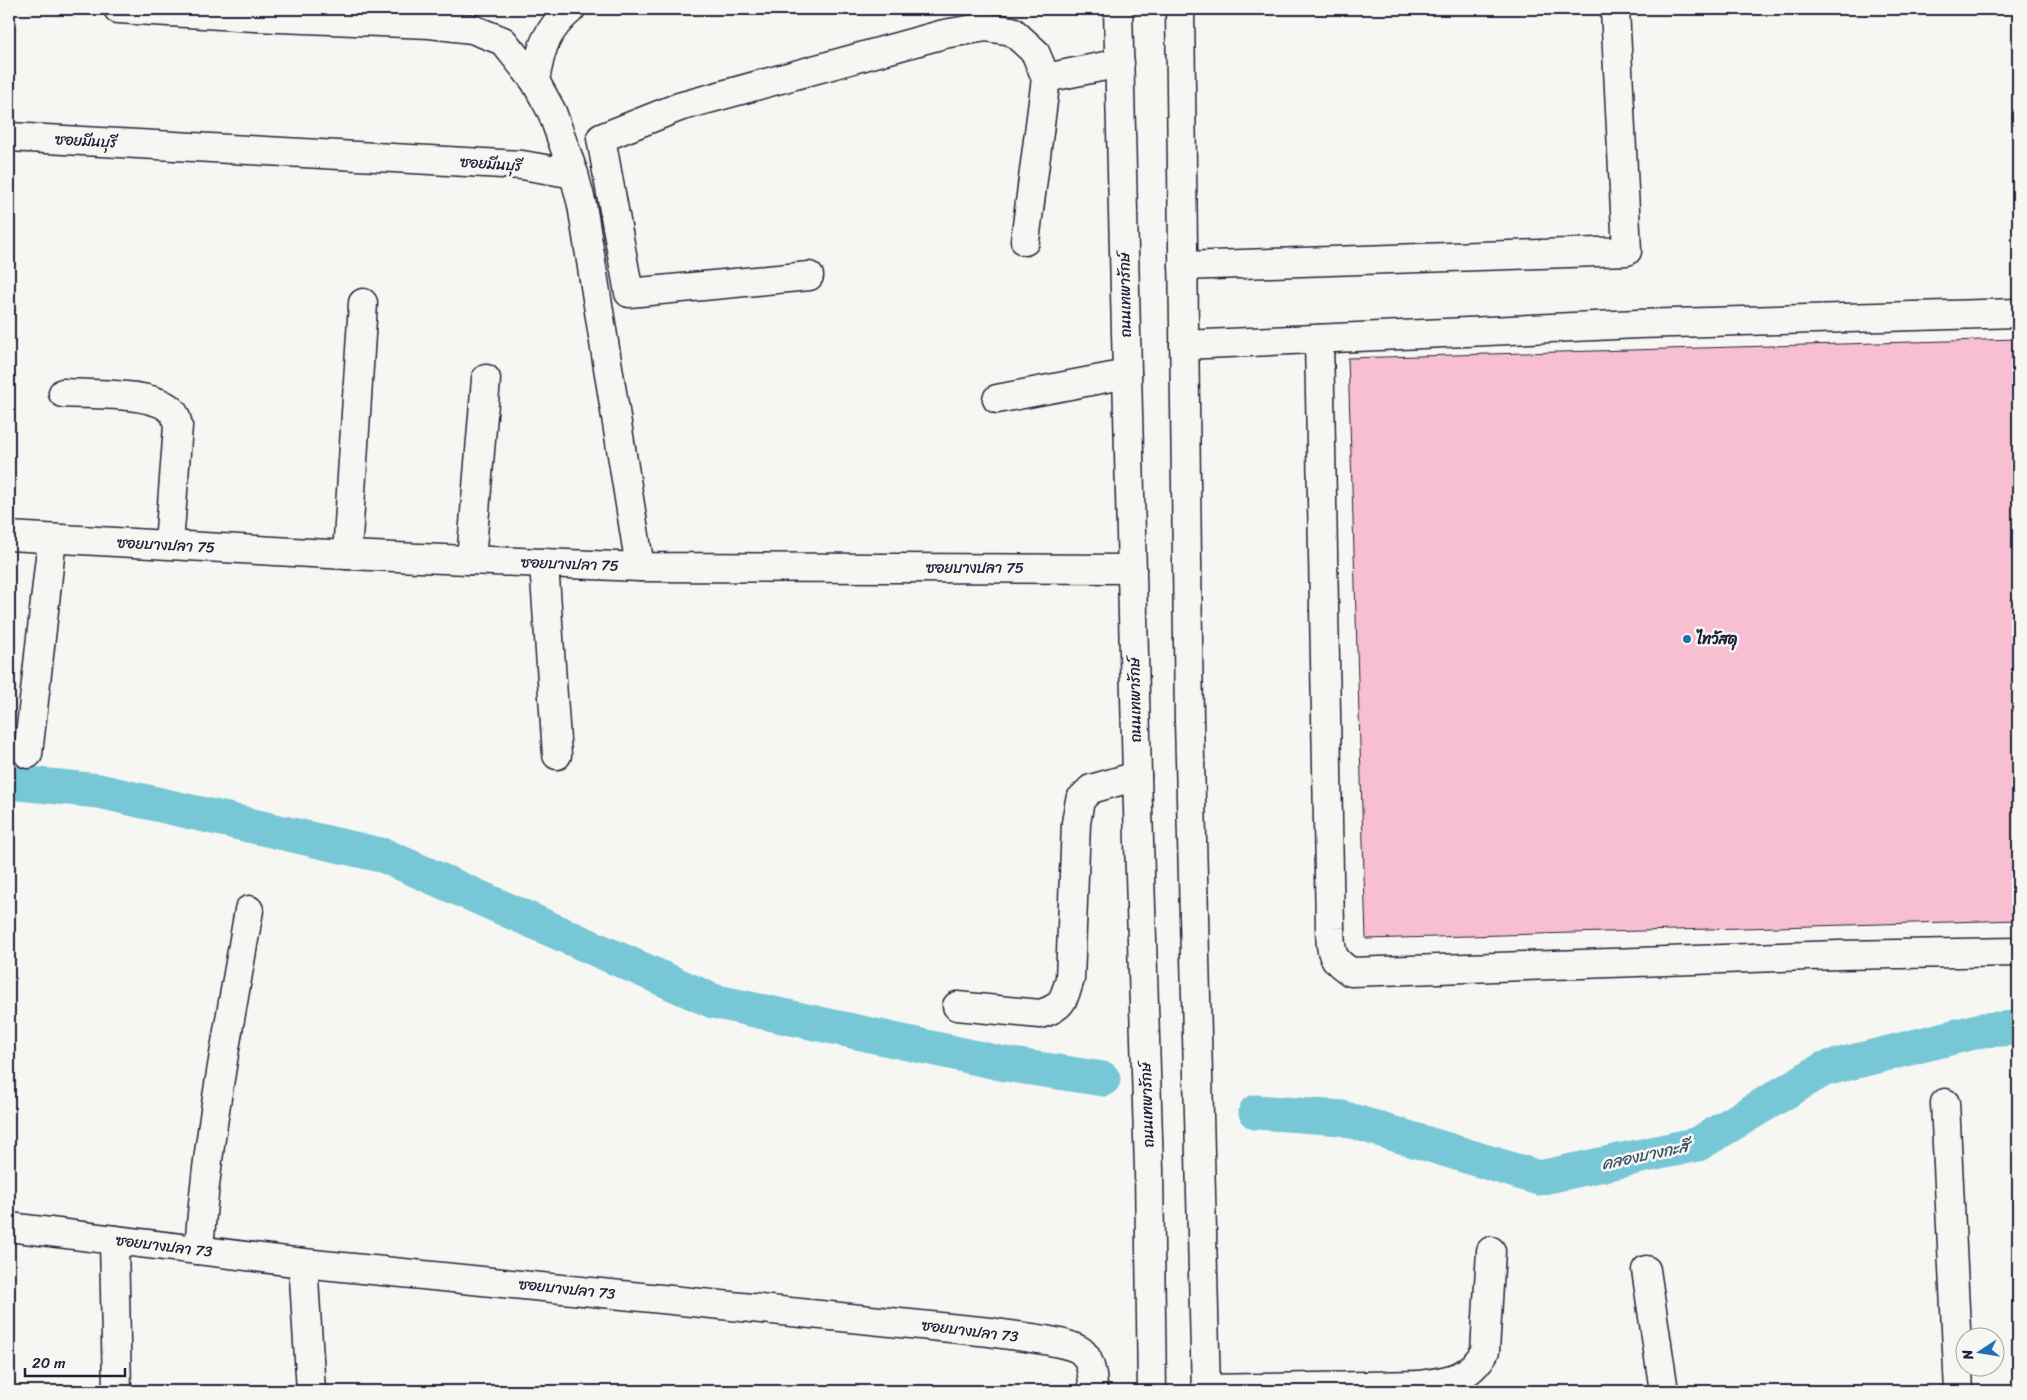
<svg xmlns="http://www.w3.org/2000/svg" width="2027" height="1400" font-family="Sriracha,'Playpen Sans Thai',sans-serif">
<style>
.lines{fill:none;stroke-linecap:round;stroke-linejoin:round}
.canal{stroke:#78c7d6;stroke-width:35}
.building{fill:#f8bed1;stroke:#22223b}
.minor-casing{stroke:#22223b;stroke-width:31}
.major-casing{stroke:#22223b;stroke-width:31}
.minor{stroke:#f6f6f2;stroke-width:28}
.major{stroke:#f6f6f2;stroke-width:28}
.poi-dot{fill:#1f6fb2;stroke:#f6f6f2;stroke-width:2}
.labels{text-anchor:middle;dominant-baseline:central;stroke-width:5;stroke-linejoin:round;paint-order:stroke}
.street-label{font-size:15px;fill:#22223b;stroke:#f6f6f2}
.poi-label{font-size:15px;font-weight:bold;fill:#22223b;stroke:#f6f6f2;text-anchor:start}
.water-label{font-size:16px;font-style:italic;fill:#3c546a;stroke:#f6f6f2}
</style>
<rect width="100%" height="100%" fill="#f6f6f2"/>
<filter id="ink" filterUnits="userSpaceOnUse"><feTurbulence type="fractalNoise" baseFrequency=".02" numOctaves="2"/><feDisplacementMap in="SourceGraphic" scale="10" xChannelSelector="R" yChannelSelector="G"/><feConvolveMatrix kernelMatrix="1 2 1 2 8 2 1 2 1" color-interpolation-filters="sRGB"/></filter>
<g filter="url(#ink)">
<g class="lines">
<g class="canal">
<polyline points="9,782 99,791 385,856 713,1001 1005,1064 1103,1079"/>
<polyline points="1256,1112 1342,1118 1539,1178 1698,1144 1824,1069 1982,1030 2018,1028"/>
</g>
</g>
<polygon class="building" points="2018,339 2018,920 1366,939 1348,358"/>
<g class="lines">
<g class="minor-casing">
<g id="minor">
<polyline points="118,9 255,17 430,24 472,29 503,41 535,81 552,112 574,174"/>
<path d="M 535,81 C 541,47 545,32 571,9"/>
<polyline points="9,137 522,165 574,174 582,205 640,567"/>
<polyline points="1025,241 1046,78 1120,63"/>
<polyline points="1183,266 1627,251 1615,9"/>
<polyline points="809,276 629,293 601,138 679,107 944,34 986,27 1012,31 1035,52 1046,78"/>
<path d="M 1319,339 L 1330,928 C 1331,952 1330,959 1351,972 L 1839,955 L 2018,952"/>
<polyline points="1184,345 1638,324 2018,313"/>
<path d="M 63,393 C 90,395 156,391 173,412 C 176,415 177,422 178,426 L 169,544"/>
<polyline points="997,399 1127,374"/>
<polyline points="9,536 347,555 640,567 1132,569"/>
<polyline points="347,555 363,303"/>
<polyline points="471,560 486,379"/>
<polyline points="544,563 557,755"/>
<polyline points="28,754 52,539"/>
<path d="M 957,1006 L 1040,1014 C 1062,1008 1064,999 1070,979 L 1076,823 L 1080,800 L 1091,789 L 1137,776"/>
<polyline points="1945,1103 1959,1391"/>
<path d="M 9,1227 L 303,1263 L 990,1332 C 1011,1336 1067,1340 1081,1351 C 1092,1360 1093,1379 1093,1391"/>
<polyline points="114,1240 117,1391"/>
<path d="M 199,1250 C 207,1135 230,1023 249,910"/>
<polyline points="303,1263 311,1391"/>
<polyline points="1646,1270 1664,1391"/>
<path d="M 1205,1389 L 1418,1385 C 1448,1381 1469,1380 1485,1351 L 1491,1251"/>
</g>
</g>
<g class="major-casing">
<g id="major">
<polyline points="1118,9 1137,776 1149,1170 1152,1391"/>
<polyline points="1180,9 1189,720 1206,1391"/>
</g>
</g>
<use href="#minor" class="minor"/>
<use href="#major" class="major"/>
</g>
</g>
<circle class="poi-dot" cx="1687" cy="639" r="5"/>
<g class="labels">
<g class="street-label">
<text transform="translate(86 141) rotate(3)">ซอยมีนบุรี</text>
<text transform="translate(491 164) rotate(4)">ซอยมีนบุรี</text>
<text transform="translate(1125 295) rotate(-91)">ถนนเทพารักษ์</text>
<text transform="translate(166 545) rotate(3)">ซอยบางปลา 75</text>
<text transform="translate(570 564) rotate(2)">ซอยบางปลา 75</text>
<text x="975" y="568">ซอยบางปลา 75</text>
<text transform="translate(1135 700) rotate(-91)">ถนนเทพารักษ์</text>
<text transform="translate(1147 1105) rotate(-92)">ถนนเทพารักษ์</text>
<text transform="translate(164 1246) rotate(7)">ซอยบางปลา 73</text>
<text transform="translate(567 1289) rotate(6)">ซอยบางปลา 73</text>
<text transform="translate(970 1331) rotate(7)">ซอยบางปลา 73</text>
</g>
<g class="poi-label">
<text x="1697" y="639">ไทวัสดุ</text>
</g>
<g class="water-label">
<text transform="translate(1645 1155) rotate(-12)">คลองบางกะสี</text>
</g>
</g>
<rect width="2027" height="1400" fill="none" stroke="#f6f6f2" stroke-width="30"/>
<rect x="15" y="15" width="1997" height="1370" fill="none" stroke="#22223b" stroke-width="2" filter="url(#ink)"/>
<g transform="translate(1980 1352) rotate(258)"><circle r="24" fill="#f6f6f2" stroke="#a1a1a9"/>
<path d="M0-4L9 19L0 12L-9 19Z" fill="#1f6fb2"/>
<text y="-8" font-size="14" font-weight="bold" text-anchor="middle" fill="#22223b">N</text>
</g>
<path d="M25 1368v8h100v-8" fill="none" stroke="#22223b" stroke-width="2.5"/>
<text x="32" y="1368" font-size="15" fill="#22223b" stroke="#f6f6f2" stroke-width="4" paint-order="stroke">20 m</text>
</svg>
